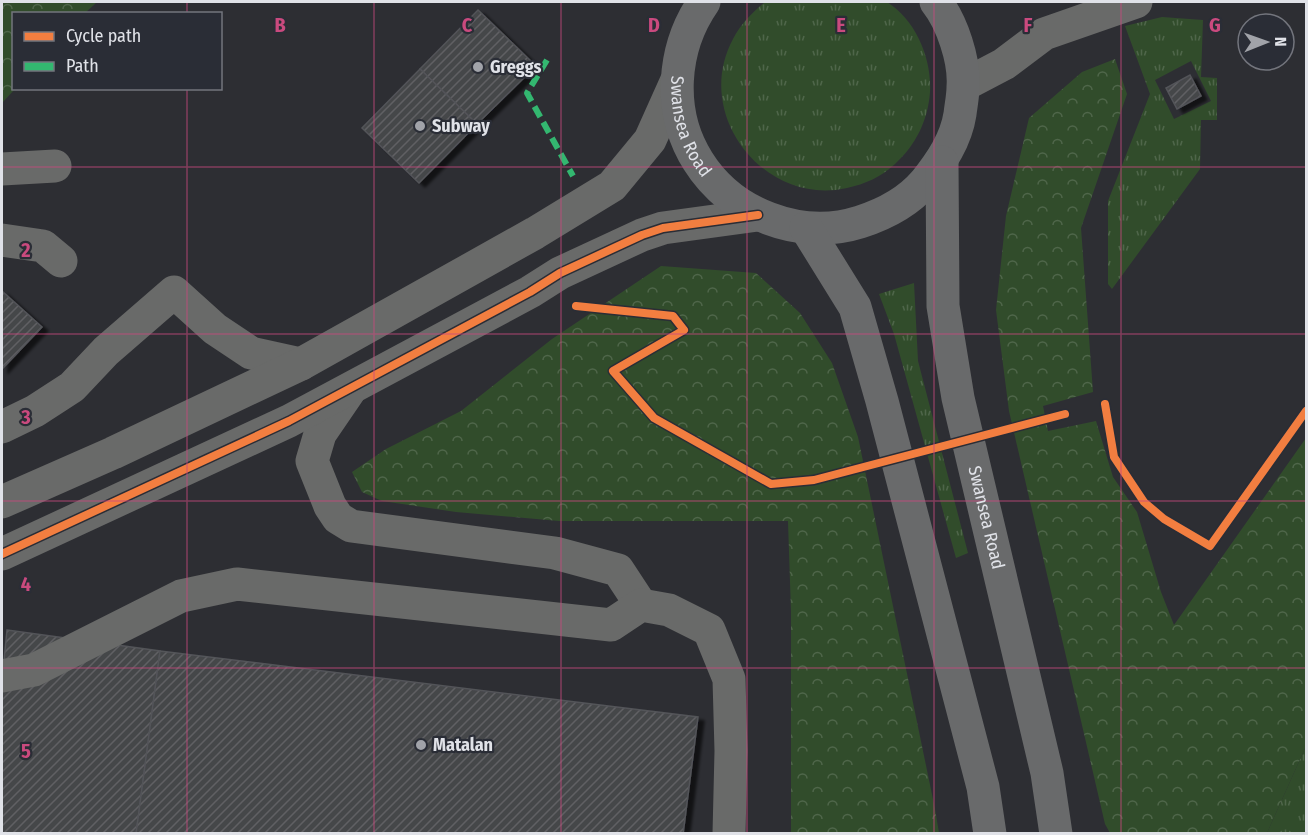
<svg xmlns="http://www.w3.org/2000/svg" width="1308" height="835" font-family="'Fira Sans Condensed',sans-serif">
<style>
.grass{fill:url(#grass-tufts);fill-rule:evenodd}
.forest{fill:url(#forest-crowns)}
.building{fill:url(#building-hatch);stroke:#535459;stroke-width:1.5;filter:url(#shadow)}
.lines{fill:none;stroke-linecap:round;stroke-linejoin:round}
.minor{stroke:#696a69;stroke-width:33}
.major{stroke:#696a6b;stroke-width:33}
.quiet{stroke:#33b770;stroke-width:6;stroke-dasharray:12 6;stroke-linecap:butt}
.cycleway-casing{stroke:#2a2d36;stroke-width:11}
.cycleway{stroke:#f27e40;stroke-width:8}
.grid{fill:none;stroke:#ca4a7e;stroke-width:1.5;stroke-opacity:0.55}
.poi-dot{fill:#a1a3a9;stroke:#2a2d36;stroke-width:2}
.labels{text-anchor:middle;dominant-baseline:central;stroke-width:4.5;stroke-linejoin:round;paint-order:stroke}
.poi-label{font-size:18px;font-weight:bold;fill:#e0e2e8;stroke:#2a2d36;text-anchor:start}
.street-label{font-size:18px;fill:#e0e2e8;stroke:#2a2d36}
.grid-label{font-size:20px;text-anchor:middle;font-weight:bold;fill:#ca4a7e;stroke:#2a2d36;stroke-width:4.5;stroke-linejoin:round;paint-order:stroke}
</style>
<defs>
<pattern id="grass-tufts" width="24" height="20" patternUnits="userSpaceOnUse" patternTransform="scale(1.5)"><rect width="24" height="20" fill="#314c2b"/><path d="M3 7l-1-3M5 7V3M7 7l1-3M15 17l-1-3M17 17v-4M19 17l1-3" fill="none" stroke="#4f664a"/></pattern>
<pattern id="forest-crowns" width="20" height="18" patternUnits="userSpaceOnUse" patternTransform="scale(1.5)"><rect width="20" height="18" fill="#314c2b"/><path d="M2 6a3 3 0 1 1 6 0M12 15a3 3 0 1 1 6 0" fill="none" stroke="#4f664a"/></pattern>
<pattern id="building-hatch" width="6" height="6" patternUnits="userSpaceOnUse" patternTransform="scale(1.5)"><rect width="6" height="6" fill="#45464a"/><path d="M-1 1l2-2M0 6l6-6M5 7l2-2" fill="none" stroke="#606064"/></pattern>
<filter id="shadow"><feDropShadow dx="6" dy="4" stdDeviation="1.5" flood-color="#0009"/></filter>
</defs>
<rect width="100%" height="100%" fill="#2d2e33"/>
<g class="grass">
<path d="M 765,2 L 887,2 C 916,20 932,59 930,92 C 928,120 916,145 895,164 C 881,177 865,184 847,188 C 765,207 692,115 733,39 C 741,24 752,13 765,2 Z"/>
<path d="M 1162,17 L 1203,20 L 1201,77 L 1217,78 L 1217,120 L 1201,120 L 1200,169 L 1112,289 L 1108,284 L 1108,201 L 1150,94 L 1125,26 ZM 1191,61 L 1211,101 L 1174,119 L 1155,80 Z"/>
<polygon points="914,283 918,361 968,553 956,558 894,334 879,294"/>
<polygon points="1306,746 1306,833 1267,833"/>
</g>
<g class="forest">
<polygon points="2,2 97,2 85,13 14,14 15,89 2,103"/>
<polygon points="1115,59 1127,94 1081,228 1093,392 1043,406 1048,431 1096,421 1113,477 1137,512 1161,592 1174,625 1306,438 1306,746 1267,833 1110,833 1105,824 1009,411 996,310 1006,216 1029,118 1082,72"/>
<polygon points="661,266 756,273 800,313 832,363 858,437 935,809 939,833 791,833 791,612 788,521 559,521 456,512 382,501 362,492 352,472 386,449 461,411 552,339"/>
</g>
<g class="building">
<polygon points="478,10 536,66 477,124 420,69"/>
<polygon points="420,69 477,124 419,183 362,128"/>
<polygon points="1190,75 1201,96 1177,109 1166,88"/>
<polygon points="2,291 42,327 2,369"/>
<polygon points="7,630 160,651 136,834 2,834 2,681"/>
<polygon points="160,651 698,717 683,834 136,834"/>
</g>
<g class="lines">
<g class="minor">
<polyline points="964,85 1004,64 1044,34 1136,2"/>
<polyline points="2,169 55,166"/>
<polyline points="2,240 43,246 61,261"/>
<polyline points="348,393 320,434 312,461 330,506 338,518 351,526 555,553 618,570 641,605"/>
<polyline points="2,427 35,411 72,387 106,351 174,292 215,329 251,353 301,364"/>
<polyline points="2,502 113,453 301,364 535,233 612,186 650,140 676,82"/>
<polyline points="2,554 289,421 530,292 560,273 642,235 663,228 758,215"/>
<polyline points="2,676 34,670 181,596 237,584 611,625 641,605 669,610 709,630 729,679 731,751 729,834"/>
</g>
<g class="major">
<path id="s1" d="M 704,2 C 672,48 667,112 698,161 C 731,214 800,241 860,222 C 885,214 908,202 925,182 C 941,162 956,140 960,114 C 961,105 963,96 963,87 C 965,61 952,22 936,2"/>
<path id="s2" d="M 942,162 L 943,306 L 958,398 L 1047,773 L 1056,834"/>
<polyline points="806,228 855,307 882,401 983,787 990,834"/>
</g>
<polyline class="quiet" points="547,60 527,93 573,176"/>
<g class="cycleway-casing">
<g id="cycleway">
<polyline points="576,306 673,316 684,330 613,371 654,418 771,484 814,480 1065,414"/>
<polyline points="1105,404 1114,457 1144,502 1164,519 1210,546 1306,411"/>
<polyline points="2,554 289,421 530,292 560,273 642,235 663,228 758,215"/>
</g>
</g>
<use href="#cycleway" class="cycleway"/>
</g>
<path class="grid" d="M 187,2 L 187,14M 374,2 L 374,834M 561,2 L 561,834M 747,2 L 747,834M 934,2 L 934,834M 1121,2 L 1121,834M 187,88 L 187,834M 2,167 L 1306,167M 2,334 L 1306,334M 2,501 L 1306,501M 2,668 L 1306,668"/>
<g class="poi-dot">
<circle cx="478" cy="67" r="6"/>
<circle cx="420" cy="126" r="6"/>
<circle cx="421" cy="745" r="6"/>
</g>
<g class="labels">
<g class="poi-label">
<text x="490" y="67">Greggs</text>
<text x="432" y="126">Subway</text>
<text x="433" y="745">Matalan</text>
</g>
<g class="street-label">
<text stroke="none"><textPath href="#s1" startOffset="132">Swansea Road</textPath></text>
<text stroke="none"><textPath href="#s2" startOffset="360">Swansea Road</textPath></text>
</g>
</g>
<g class="grid-label">
<text x="280" y="32">B</text>
<text x="467" y="32">C</text>
<text x="654" y="32">D</text>
<text x="841" y="32">E</text>
<text x="1028" y="32">F</text>
<text x="1215" y="32">G</text>
<text x="26" y="257">2</text>
<text x="26" y="424">3</text>
<text x="26" y="591">4</text>
<text x="26" y="758">5</text>
</g>
<rect width="1308" height="835" fill="none" stroke="#e0e2e8" stroke-width="6"/>
<rect x="12" y="12" width="210" height="78" fill="#2a2d36" stroke="#73757d" stroke-width="1.5"/>
<rect x="24" y="32" width="30" height="9" fill="#f27e40" stroke="#73757d" stroke-width="1.5"/>
<text x="66" y="42" font-size="18" fill="#e0e2e8">Cycle path</text>
<rect x="24" y="62" width="30" height="9" fill="#33b770" stroke="#73757d" stroke-width="1.5"/>
<text x="66" y="72" font-size="18" fill="#e0e2e8">Path</text>
<g transform="translate(1266 42) rotate(89)"><circle r="28" fill="#2a2d36" stroke="#73757d" stroke-width="1.5"/>
<path d="M0-4.5L10 22L0 15L-10 22Z" fill="#a1a3a9"/>
<text y="-9" font-size="16" font-weight="bold" text-anchor="middle" fill="#e0e2e8">N</text>
</g>
</svg>
